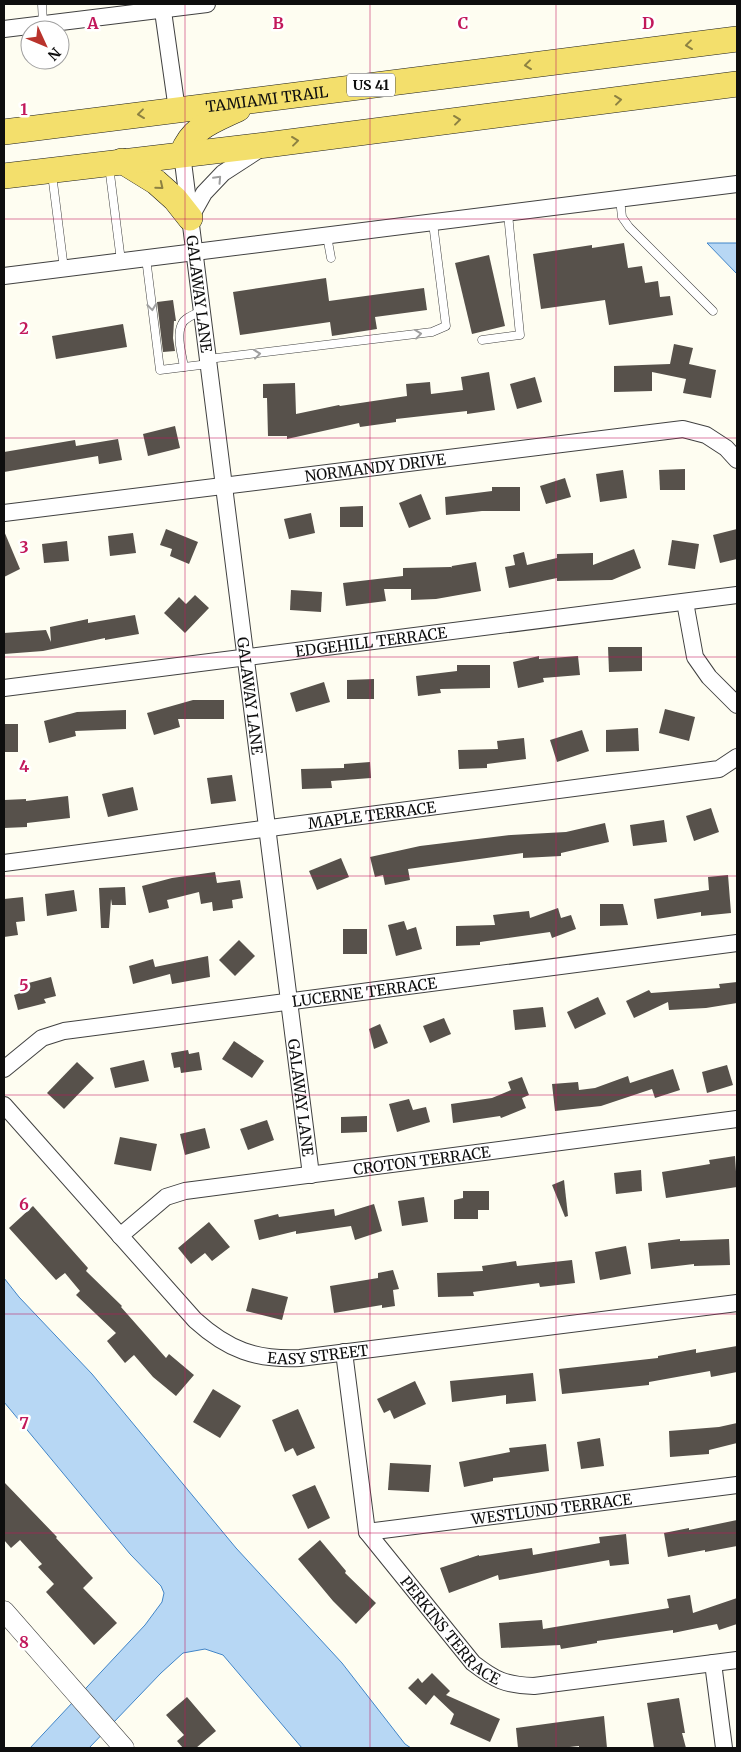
<svg xmlns="http://www.w3.org/2000/svg" width="741" height="1752" font-family="Merriweather,serif">
<style>
.water{fill:#b7d7f4;stroke:#4185c8}
.building{fill:#57514b}
.lines{fill:none;stroke-linecap:round;stroke-linejoin:round}
.service-casing{stroke:#414141;stroke-width:9}
.minor-casing{stroke:#414141;stroke-width:18}
.tertiary-casing{stroke:#414141;stroke-width:21}
.primary-casing{stroke:#1f1f1f;stroke-width:26}
.service{stroke:#fff;stroke-width:8}
.minor{stroke:#fff;stroke-width:16}
.tertiary{stroke:#fff;stroke-width:20}
.primary{stroke:#f3df6c;stroke-width:25}
.oneway{stroke:#8c8142}
.oneway2{stroke:#9f9f9f}
.grid{fill:none;stroke:#c2185b;stroke-width:1;stroke-opacity:0.55}
.labels{text-anchor:middle;dominant-baseline:central;stroke-width:5;stroke-linejoin:round;paint-order:stroke}
.shield{fill:#fff;stroke:#565656;stroke-width:1}
.shield-label{font-size:14px;font-weight:bold;fill:#0e0e0e}
.street-label{font-size:15px;fill:#0e0e0e;stroke:#fff}
.grid-label{font-size:16px;text-anchor:middle;font-weight:bold;fill:#c2185b;stroke:#fff;stroke-width:5;stroke-linejoin:round;paint-order:stroke}
</style>
<rect width="100%" height="100%" fill="#fefdf1"/>
<g class="water">
<polygon points="707,243 737,243 737,274"/>
<polygon points="4,1278 19,1297 92,1374 236,1548 342,1663 405,1744 411,1748 302,1748 223,1655 205,1649 183,1653 161,1673 89,1748 30,1748 145,1625 162,1602 164,1593 161,1586 130,1554 4,1402"/>
</g>
<g class="building">
<polygon points="624,243 628,268 642,266 645,283 658,281 660,297 670,296 673,315 609,325 605,300 541,309 533,254 592,245 592,248"/>
<polygon points="489,255 505,326 472,334 455,263"/>
<polygon points="326,278 329,301 424,288 427,310 375,317 377,329 332,336 330,322 240,335 233,292"/>
<polygon points="173,300 176,321 174,321 173,338 175,351 163,352 157,302"/>
<polygon points="123,324 127,347 56,359 52,336"/>
<polygon points="674,344 693,348 689,364 716,370 711,398 683,393 686,379 652,372 652,391 614,392 614,366 670,364"/>
<polygon points="489,372 495,410 467,414 467,411 396,419 396,422 360,427 359,423 287,439 287,436 268,436 267,398 263,398 263,384 295,383 296,414 339,405 340,406 407,396 406,384 430,382 431,394 463,390 461,377"/>
<polygon points="535,377 542,402 517,409 510,384"/>
<polygon points="175,426 180,448 148,456 143,434"/>
<polygon points="118,439 122,460 99,464 98,456 4,472 4,452 75,440 76,446"/>
<polygon points="685,469 685,490 660,490 659,470"/>
<polygon points="623,470 627,498 600,502 596,474"/>
<polygon points="565,478 571,497 546,504 540,486"/>
<polygon points="492,487 520,487 520,511 482,511 446,515 445,497 492,491"/>
<polygon points="421,494 431,519 409,528 399,503"/>
<polygon points="363,506 363,527 340,527 340,507"/>
<polygon points="311,513 315,533 289,539 284,519"/>
<polygon points="166,529 198,542 189,564 170,556 172,549 160,545"/>
<polygon points="737,529 737,559 720,563 713,535"/>
<polygon points="4,531 20,569 4,577"/>
<polygon points="133,533 136,553 110,556 108,536"/>
<polygon points="672,540 699,544 695,569 668,565"/>
<polygon points="67,541 69,561 44,563 42,544"/>
<polygon points="634,549 641,568 612,580 557,581 557,578 509,588 505,567 515,565 513,555 524,552 527,565 557,558 557,554 593,553 593,565"/>
<polygon points="476,562 481,591 436,599 411,600 411,589 384,589 386,601 346,606 343,583 403,576 403,568 451,567 451,568 452,566"/>
<polygon points="291,590 322,592 321,612 290,610"/>
<polygon points="195,595 209,608 185,633 164,613 179,597 186,604"/>
<polygon points="135,615 139,634 105,640 105,638 43,651 4,654 4,633 46,630 51,642 50,627 88,619 88,623"/>
<polygon points="608,647 642,647 642,671 609,672"/>
<polygon points="539,656 539,659 578,656 580,675 543,678 544,682 518,688 513,662"/>
<polygon points="457,665 490,665 490,688 440,689 441,693 418,696 416,676 457,671"/>
<polygon points="374,679 374,699 347,699 347,680"/>
<polygon points="324,682 330,702 296,712 290,693"/>
<polygon points="193,700 224,700 224,719 178,719 180,727 154,735 147,713"/>
<polygon points="665,709 695,717 689,741 659,733"/>
<polygon points="126,710 126,729 75,731 76,736 49,743 44,721 77,712"/>
<rect x="4" y="724" width="14" height="28"/>
<polygon points="638,728 639,751 606,752 606,730"/>
<polygon points="582,730 589,751 557,762 550,740"/>
<polygon points="524,738 526,759 487,764 487,768 459,769 458,750 498,749 497,741"/>
<polygon points="370,762 371,778 331,781 332,788 302,789 301,769 344,768 344,764"/>
<polygon points="232,775 236,801 211,804 207,778"/>
<polygon points="133,787 138,810 108,817 102,794"/>
<polygon points="68,796 70,818 27,823 27,827 4,828 4,800 26,799 26,801"/>
<polygon points="711,808 719,832 694,841 686,816"/>
<polygon points="664,820 667,842 633,846 630,825"/>
<polygon points="605,823 609,842 561,853 561,856 523,858 523,853 408,869 410,880 385,885 383,875 375,877 370,857 420,846 511,835 566,832"/>
<polygon points="341,858 349,877 317,890 309,871"/>
<polygon points="215,872 217,883 240,880 243,898 232,900 233,908 213,911 212,902 201,904 199,892 167,900 169,908 149,913 142,886 172,878"/>
<polygon points="728,875 731,913 701,916 701,912 657,919 654,899 709,890 708,877"/>
<polygon points="125,887 126,905 112,905 111,899 109,928 101,928 99,888"/>
<polygon points="74,890 77,911 47,916 45,894"/>
<polygon points="23,897 25,921 16,922 18,935 4,937 4,899"/>
<polygon points="600,904 623,904 628,925 600,926"/>
<polygon points="558,908 561,918 571,915 576,929 552,938 550,932 480,942 480,945 456,946 456,926 495,925 493,915 529,911 530,918"/>
<polygon points="404,921 407,930 416,927 422,949 396,956 388,925"/>
<rect x="343" y="929" width="24" height="25"/>
<polygon points="239,940 255,956 235,976 219,960"/>
<polygon points="208,956 210,977 172,984 170,974 133,984 129,966 153,959 155,967"/>
<polygon points="51,977 56,996 44,999 46,1003 18,1010 14,995 23,992 21,985"/>
<polygon points="737,982 737,1003 706,1008 669,1010 668,1002 634,1018 626,1001 649,990 651,993 720,988 719,984"/>
<polygon points="598,997 606,1014 575,1029 567,1012"/>
<polygon points="543,1007 546,1027 515,1030 513,1010"/>
<polygon points="444,1018 451,1034 430,1043 423,1026"/>
<polygon points="380,1024 388,1043 374,1049 369,1029"/>
<polygon points="234,1041 264,1061 252,1078 222,1059"/>
<polygon points="188,1050 189,1054 199,1052 202,1070 181,1073 180,1067 174,1068 171,1053"/>
<polygon points="144,1060 149,1081 115,1088 110,1068"/>
<polygon points="77,1062 94,1078 64,1109 47,1093"/>
<polygon points="727,1065 733,1085 707,1093 702,1072"/>
<polygon points="673,1069 680,1090 655,1098 652,1089 601,1106 555,1111 552,1084 578,1082 579,1090 595,1088 628,1076 630,1083"/>
<polygon points="522,1077 529,1095 522,1098 526,1108 501,1118 500,1116 453,1123 451,1104 492,1098 511,1090 508,1082"/>
<polygon points="409,1099 413,1110 426,1107 430,1122 397,1132 389,1104"/>
<polygon points="367,1116 367,1132 341,1133 341,1117"/>
<polygon points="267,1120 274,1140 248,1150 240,1129"/>
<polygon points="205,1128 210,1148 185,1155 180,1134"/>
<polygon points="120,1137 157,1144 151,1171 114,1164"/>
<polygon points="735,1156 737,1187 666,1198 662,1172 710,1164 709,1160"/>
<polygon points="641,1170 642,1191 616,1194 614,1173"/>
<polygon points="564,1180 568,1216 565,1217 552,1185"/>
<polygon points="463,1191 489,1191 489,1210 478,1210 478,1219 454,1219 454,1200 463,1198"/>
<polygon points="424,1197 428,1222 402,1226 398,1201"/>
<polygon points="374,1204 382,1231 355,1240 351,1226 296,1234 296,1231 259,1240 254,1220 278,1214 279,1217 334,1209 335,1216"/>
<polygon points="33,1206 88,1268 86,1271 122,1306 121,1307 166,1358 169,1354 194,1375 176,1396 153,1377 134,1355 125,1363 107,1341 116,1333 76,1295 80,1291 65,1273 56,1280 9,1228"/>
<polygon points="209,1222 230,1247 212,1261 205,1253 191,1264 178,1248"/>
<polygon points="680,1239 680,1241 729,1239 730,1265 694,1266 694,1264 651,1269 648,1243"/>
<polygon points="626,1246 631,1274 600,1280 595,1252"/>
<polygon points="572,1260 575,1283 540,1287 539,1283 473,1292 474,1296 438,1297 437,1273 483,1271 482,1266 516,1261 517,1266"/>
<polygon points="393,1270 399,1289 393,1290 395,1306 382,1308 382,1305 334,1313 330,1286 378,1278 378,1273"/>
<polygon points="252,1288 288,1297 282,1320 246,1311"/>
<polygon points="737,1346 737,1372 711,1377 710,1371 649,1382 649,1385 562,1394 559,1369 658,1358 658,1356 696,1349 696,1353"/>
<polygon points="533,1373 536,1401 506,1404 506,1395 452,1402 450,1381"/>
<polygon points="415,1381 426,1404 394,1419 390,1410 384,1413 377,1399"/>
<polygon points="213,1389 241,1406 220,1438 193,1422"/>
<polygon points="298,1409 315,1448 297,1456 293,1448 285,1452 272,1420"/>
<polygon points="737,1423 737,1443 709,1450 709,1454 670,1457 669,1431 719,1427"/>
<polygon points="600,1438 604,1466 581,1469 577,1442"/>
<polygon points="546,1444 549,1471 493,1478 493,1481 464,1487 459,1462 510,1452 509,1448"/>
<polygon points="390,1463 431,1465 429,1492 388,1490"/>
<polygon points="4,1482 57,1537 56,1538 93,1578 83,1588 117,1623 94,1645 46,1592 54,1584 38,1567 42,1564 20,1540 11,1548 4,1540"/>
<polygon points="315,1485 330,1518 308,1529 292,1495"/>
<polygon points="737,1520 737,1546 705,1552 705,1550 668,1557 664,1533 689,1528 689,1530"/>
<polygon points="626,1534 629,1564 610,1566 609,1560 499,1580 498,1575 449,1593 440,1568 479,1555 479,1556 532,1548 533,1555 600,1543 599,1537"/>
<polygon points="320,1540 346,1571 345,1573 376,1603 356,1624 333,1601 298,1559"/>
<polygon points="690,1595 693,1613 737,1598 737,1624 719,1630 717,1624 673,1633 673,1630 597,1641 597,1643 561,1649 560,1645 501,1648 499,1623 542,1620 543,1629 669,1608 667,1599"/>
<polygon points="432,1673 450,1691 446,1695 500,1719 490,1742 450,1724 454,1714 434,1695 426,1705 408,1688 418,1678 422,1683"/>
<polygon points="187,1697 216,1731 196,1748 183,1748 177,1741 184,1735 166,1715"/>
<polygon points="679,1698 685,1733 682,1733 686,1748 654,1748 647,1703"/>
<polygon points="604,1716 607,1748 579,1748 579,1746 560,1748 518,1748 516,1728"/>
</g>
<g class="lines">
<g class="service-casing">
<g id="service">
<polyline points="42,4 43,24"/>
<polyline points="109,166 121,261"/>
<polyline points="52,174 64,269"/>
<polyline points="620,199 622,217 629,227 713,311"/>
<polyline points="327,236 331,258"/>
<polyline points="146,258 160,370 184,367"/>
<path d="M 202,311 C 196,314 185,317 182,324 C 176,335 182,355 184,367 L 209,364"/>
<polyline points="482,340 520,335 508,214"/>
<polyline points="208,359 432,332 446,326 433,223"/>
</g>
</g>
<g class="minor-casing">
<g id="minor">
<polyline points="162,4 177,110"/>
<polyline points="4,29 207,4"/>
<path id="s1" d="M 182,154 L 311,1175"/>
<polyline points="190,218 204,193 223,173 260,149"/>
<polyline points="4,276 737,184"/>
<path id="s2" d="M 4,513 L 683,429 L 706,435 L 726,448 L 737,460"/>
<polyline points="685,602 695,657 709,677 737,705"/>
<path id="s3" d="M 4,688 L 737,595"/>
<path id="s4" d="M 4,863 L 719,769 L 737,757"/>
<path id="s5" d="M 4,1069 L 42,1038 L 64,1031 L 737,943"/>
<path id="s6" d="M 4,1105 L 195,1320 C 228,1350 256,1360 300,1358 L 737,1303"/>
<path id="s7" d="M 120,1236 L 166,1197 L 185,1191 L 737,1119"/>
<path id="s8" d="M 344,1352 L 367,1532 L 473,1663 C 495,1680 505,1685 534,1686 L 737,1660"/>
<path id="s9" d="M 367,1532 L 737,1485"/>
<polyline points="713,1663 724,1748"/>
</g>
</g>
<g class="tertiary-casing">
<polyline id="tertiary" points="4,1611 124,1748"/>
</g>
<g class="primary-casing">
<g id="primary">
<path id="s10" d="M 4,132 L 737,39"/>
<path d="M 182,154 C 192,127 213,121 238,109"/>
<polyline points="122,161 156,182 175,199 190,218"/>
<polyline points="4,176 266,145 737,84"/>
</g>
</g>
<use href="#service" class="service"/>
<use href="#minor" class="minor"/>
<use href="#tertiary" class="tertiary"/>
<use href="#primary" class="primary"/>
</g>
<defs><path id="oneway-chevron" d="M-2-3.5L2.5 0L-2 3.5" fill="none" stroke-width="1.6" stroke-linecap="round" stroke-linejoin="round" transform="scale(1.25)"/></defs>
<g class="oneway">
<use href="#oneway-chevron" transform="translate(689 45) rotate(173)"/>
<use href="#oneway-chevron" transform="translate(528 65) rotate(173)"/>
<use href="#oneway-chevron" transform="translate(618 100) rotate(-7)"/>
<use href="#oneway-chevron" transform="translate(141 114) rotate(173)"/>
<use href="#oneway-chevron" transform="translate(457 120) rotate(-7)"/>
<use href="#oneway-chevron" transform="translate(295 141) rotate(-7)"/>
<use href="#oneway-chevron" transform="translate(160 186) rotate(39)"/>
</g>
<g class="oneway2">
<use href="#oneway-chevron" transform="translate(218 179) rotate(-47)"/>
<use href="#oneway-chevron" transform="translate(152 307) rotate(83)"/>
<use href="#oneway-chevron" transform="translate(418 334) rotate(-7)"/>
<use href="#oneway-chevron" transform="translate(257 354) rotate(-7)"/>
</g>
<path class="grid" d="M 185,4 L 185,1748M 370,4 L 370,1748M 556,4 L 556,1748M 4,219 L 737,219M 4,438 L 737,438M 4,657 L 737,657M 4,876 L 737,876M 4,1095 L 737,1095M 4,1314 L 737,1314M 4,1533 L 737,1533"/>
<g class="labels">
<rect class="shield" x="347" y="73.5" width="48" height="23" rx="4"/>
<g class="shield-label">
<text x="371" y="85">US 41</text>
</g>
<g class="street-label">
<text stroke="none"><textPath href="#s10" startOffset="265">TAMIAMI TRAIL</textPath></text>
<text stroke="none"><textPath href="#s1" startOffset="141">GALAWAY LANE</textPath></text>
<text stroke="none"><textPath href="#s2" startOffset="374">NORMANDY DRIVE</textPath></text>
<text stroke="none"><textPath href="#s3" startOffset="370">EDGEHILL TERRACE</textPath></text>
<text stroke="none"><textPath href="#s1" startOffset="546">GALAWAY LANE</textPath></text>
<text stroke="none"><textPath href="#s4" startOffset="371">MAPLE TERRACE</textPath></text>
<text stroke="none"><textPath href="#s5" startOffset="375">LUCERNE TERRACE</textPath></text>
<text stroke="none"><textPath href="#s1" startOffset="951">GALAWAY LANE</textPath></text>
<text stroke="none"><textPath href="#s7" startOffset="319">CROTON TERRACE</textPath></text>
<text stroke="none"><textPath href="#s6" startOffset="421">EASY STREET</textPath></text>
<text stroke="none"><textPath href="#s9" startOffset="186">WESTLUND TERRACE</textPath></text>
<text stroke="none"><textPath href="#s8" startOffset="311">PERKINS TERRACE</textPath></text>
</g>
</g>
<g class="grid-label">
<text x="93" y="29">A</text>
<text x="278" y="29">B</text>
<text x="463" y="29">C</text>
<text x="648" y="29">D</text>
<text x="24" y="115">1</text>
<text x="24" y="334">2</text>
<text x="24" y="553">3</text>
<text x="24" y="772">4</text>
<text x="24" y="991">5</text>
<text x="24" y="1210">6</text>
<text x="24" y="1429">7</text>
<text x="24" y="1648">8</text>
</g>
<rect width="741" height="1752" fill="none" stroke="#0e0e0e" stroke-width="10"/>
<g transform="translate(45 45) rotate(134)"><circle r="24" fill="#ffffff" stroke="#9f9f9f"/>
<path d="M0-4L9 19L0 12L-9 19Z" fill="#b9332c"/>
<text y="-8" font-size="14" font-weight="bold" text-anchor="middle" fill="#0e0e0e">N</text>
</g>
</svg>
